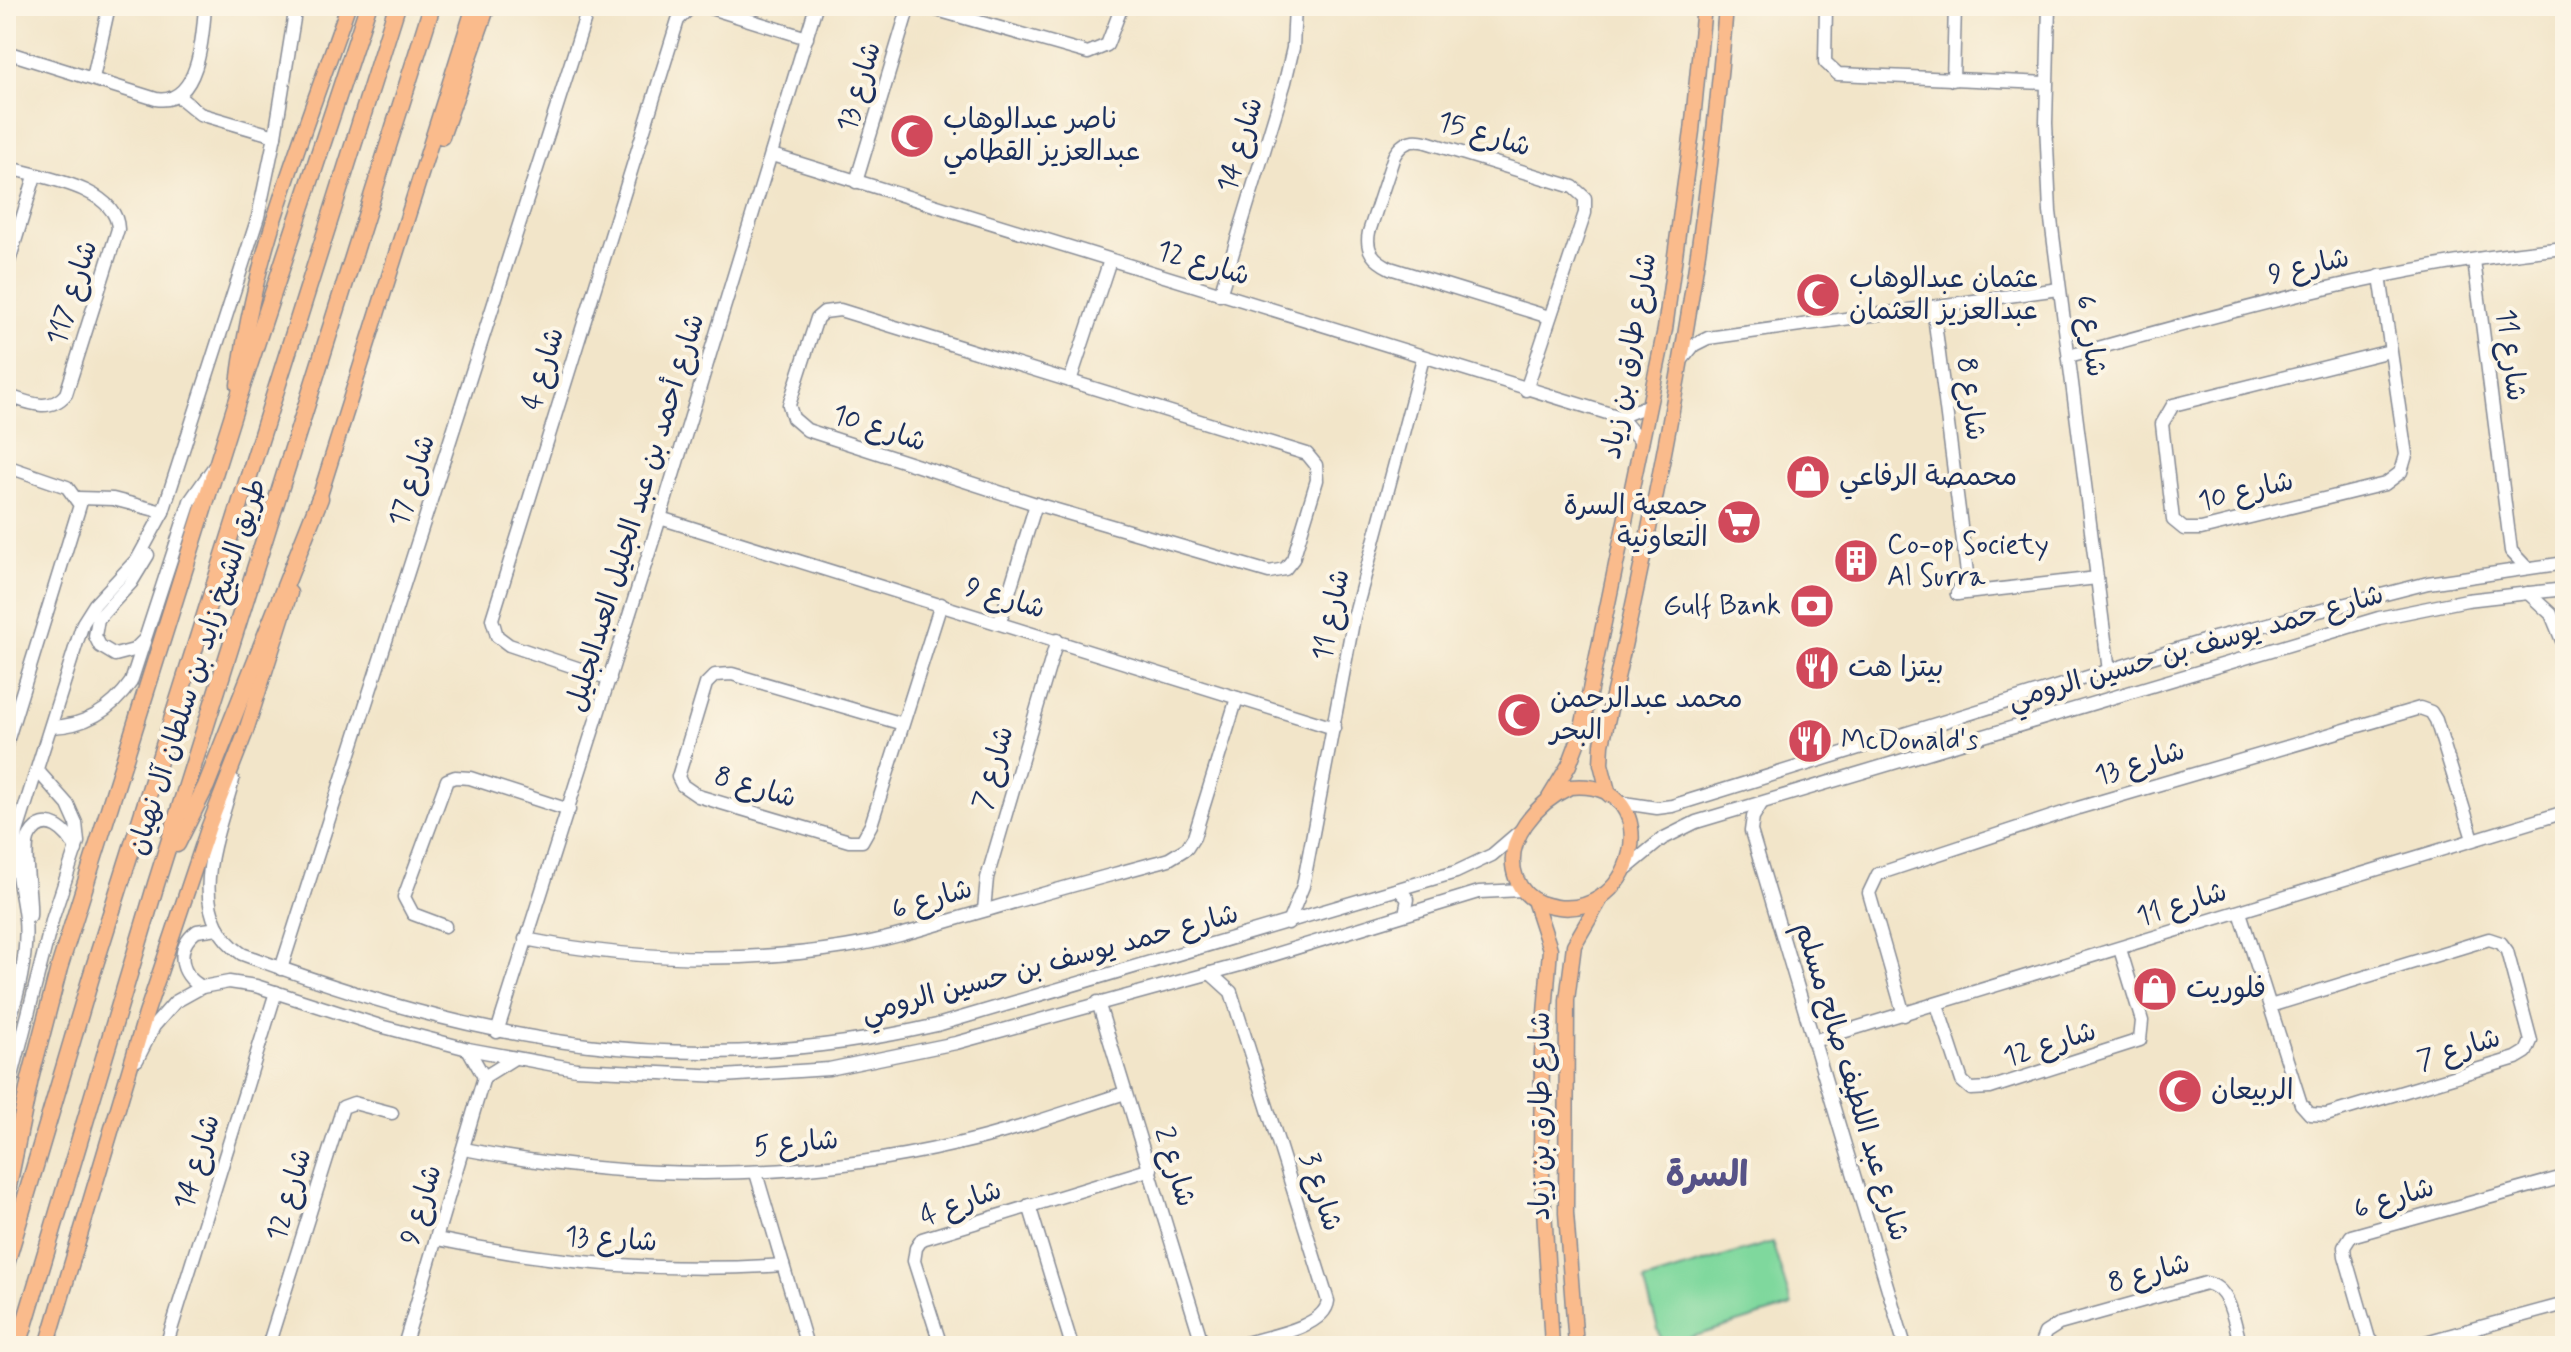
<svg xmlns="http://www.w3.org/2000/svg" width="2571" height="1352" font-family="Mynerve,'Playpen Sans Arabic',sans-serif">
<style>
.green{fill:#7fd89d;stroke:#4d847e;stroke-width:2}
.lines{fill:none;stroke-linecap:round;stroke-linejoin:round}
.minor-casing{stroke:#868a94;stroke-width:15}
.major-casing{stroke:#868a94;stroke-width:17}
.highway-casing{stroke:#868a94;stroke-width:19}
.minor{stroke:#fff;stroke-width:12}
.major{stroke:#fabb8c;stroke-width:14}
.highway{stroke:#fabb8c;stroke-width:16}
.labels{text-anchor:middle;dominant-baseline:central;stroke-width:8;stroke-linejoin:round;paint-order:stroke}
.street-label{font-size:28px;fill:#1b2f5e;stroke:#fcf5e5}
.poi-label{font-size:28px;fill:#1b2f5e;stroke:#fcf5e5;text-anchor:start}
.district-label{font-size:36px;font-weight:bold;fill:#565287;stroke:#fcf5e5}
</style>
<rect width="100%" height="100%" fill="#fcf5e5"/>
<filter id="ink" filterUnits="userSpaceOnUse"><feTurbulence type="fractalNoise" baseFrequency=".0125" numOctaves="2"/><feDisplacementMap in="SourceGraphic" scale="16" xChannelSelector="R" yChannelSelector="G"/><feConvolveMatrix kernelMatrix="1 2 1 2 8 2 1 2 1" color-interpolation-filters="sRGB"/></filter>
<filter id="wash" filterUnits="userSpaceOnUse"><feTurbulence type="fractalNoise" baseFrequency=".006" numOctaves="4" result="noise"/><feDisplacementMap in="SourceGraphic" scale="32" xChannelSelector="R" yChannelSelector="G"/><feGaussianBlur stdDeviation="1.8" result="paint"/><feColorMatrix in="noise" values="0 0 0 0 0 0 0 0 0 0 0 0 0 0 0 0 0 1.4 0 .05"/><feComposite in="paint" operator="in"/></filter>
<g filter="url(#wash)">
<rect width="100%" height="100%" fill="#f2e5c9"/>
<polygon class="green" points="1772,1242 1792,1306 1663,1346 1644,1281"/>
</g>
<g filter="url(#ink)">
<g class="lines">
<g class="minor-casing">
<g id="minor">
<polyline points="704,6 807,38"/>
<polyline points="923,6 1088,53 1107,45 1122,6"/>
<polyline points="1826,6 1825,62 1838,74 2046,83"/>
<polyline points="2049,6 2046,123 2050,212 2109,671"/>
<path d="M 6,52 L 156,99 C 199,106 203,36 205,6"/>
<polyline points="93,78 109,6"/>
<polyline points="1953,80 1955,6"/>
<polyline points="178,96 200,114 275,136"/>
<polyline points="772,155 1620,417 1642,443"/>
<path d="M 6,167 C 40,177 117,187 118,229 L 66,394 C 49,414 27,402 6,395"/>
<polyline points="856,182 909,6"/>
<polyline points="2474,260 2511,551 2526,567"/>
<polyline points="6,271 35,176"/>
<polyline points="2380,276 2406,455 2401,472 2385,484 2201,529 2184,529 2173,520 2162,424 2173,405 2390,351"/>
<polyline points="1220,295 1285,82 1293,48 1295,6"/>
<polyline points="1933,307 1967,573 1957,594"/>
<polygon points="840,310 1307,454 1316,465 1317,480 1293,559 1285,569 1269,572 1036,504 807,430 793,418 789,405 817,318 824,312"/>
<path d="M 2069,356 C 2232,311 2395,264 2565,248"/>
<polyline points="1681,361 1694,345 1708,338 2059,289"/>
<polyline points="1070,381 1110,260"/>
<path d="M 1526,390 L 1585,213 L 1585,198 L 1573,187 L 1426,142 C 1411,138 1401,143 1394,156 L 1369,232 C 1365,251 1374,260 1390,268 L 1549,317"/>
<polyline points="1620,417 1649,405"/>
<polyline points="6,466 67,487 80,505 6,745"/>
<polyline points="78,498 113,499 163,512"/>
<polyline points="660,518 1334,728"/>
<polyline points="2528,593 2551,614 2565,648"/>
<polyline points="1957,594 2097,578"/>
<polyline points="1000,622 1036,504"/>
<polyline points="143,641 134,650 115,655 100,646 95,636 98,619 131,583 148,555"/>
<polyline points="610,679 509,645 497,636 492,619 678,20 692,6"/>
<polyline points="903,724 732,674 715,675 706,684 678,777 682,785 698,796 849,841 862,841 871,825 941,604"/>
<path d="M 51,727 C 85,726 111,711 131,682 L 190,501 L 214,467"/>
<path d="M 233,780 C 218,836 182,913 242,954 C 480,1043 686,1083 937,1025 L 1456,872 L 1492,855 L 1520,831"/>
<polyline points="1617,802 1657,808 1672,806 2210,639 2428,583 2565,563"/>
<polyline points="1761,804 1753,817 1751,831 1905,1346"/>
<polyline points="1627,868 1662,839 1696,822 2379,618 2467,600 2565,589"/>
<polyline points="1398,889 1408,899 1405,914"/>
<polyline points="984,910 987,878 1057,640"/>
<polyline points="2240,912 2301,1104 2310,1114 2326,1115 2516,1058 2526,1052 2531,1041 2507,951 2501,943 2489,939 2270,1006"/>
<path d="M 30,916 C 32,896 21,848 30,835 C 45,810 69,832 76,850"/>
<polyline points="1288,923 1303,886 1354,617 1423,358"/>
<polyline points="445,926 413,914 404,897 447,780 455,777 470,778 569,810"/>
<path d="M 525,939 C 631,960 738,964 845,947 C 894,939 940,923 987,910 C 1047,892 1108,876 1169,859 L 1187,848 L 1194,837 L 1237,698"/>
<polyline points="281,969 589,6"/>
<path d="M 1210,973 L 1231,992 L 1328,1301 C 1325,1329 1260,1338 1234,1346"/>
<path d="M 202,987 C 179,975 175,947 197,931 L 218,928"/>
<polyline points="1098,1002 1203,1346"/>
<polyline points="1937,1005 1962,1081 1971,1089 1990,1088 2140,1040 2142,1021 2120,949"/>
<polyline points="1904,1015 1869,893 1878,874 2078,808 2420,708 2431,712 2436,720 2473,839"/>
<path d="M 6,1031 C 18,995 28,958 25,919 C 22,889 12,863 17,832 L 83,623 L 95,604 L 138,558 L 163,512 L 258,217 L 275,136 L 296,6"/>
<polyline points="497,1032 660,518 816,6"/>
<polyline points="1813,1041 2565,812"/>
<polyline points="468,1049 484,1077"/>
<polyline points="137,1060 154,1026 175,1002 202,987 229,982 256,986 380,1026 468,1049 576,1069 723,1076 829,1069 956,1043 1240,965 1479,892 1523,890"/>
<polyline points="484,1077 513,1059"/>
<polyline points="6,1100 53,917 78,842 76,823 68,805 37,770"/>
<path d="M 464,1149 C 627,1181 794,1182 957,1144 C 1014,1131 1069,1111 1125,1093"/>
<polyline points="756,1173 807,1346"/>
<polyline points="1029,1205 1072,1346"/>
<path d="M 437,1239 C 552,1264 666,1273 783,1265"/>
<polyline points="166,1346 276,992"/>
<polyline points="268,1346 343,1107 354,1103 392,1113"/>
<polyline points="404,1346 484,1077"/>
<polyline points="941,1346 914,1261 916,1248 922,1239 1151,1169"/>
<path d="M 2040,1346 L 2045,1333 L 2059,1324 L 2206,1283 C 2232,1288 2234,1325 2241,1346"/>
<polyline points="2376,1346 2369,1339 2345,1256 2344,1247 2351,1236 2556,1179 2565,1179"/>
<polyline points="2411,1346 2565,1304"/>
</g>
</g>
<g class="major-casing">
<g id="major">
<polyline points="442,137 488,6"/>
<path d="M 238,385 C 252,255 306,129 348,6"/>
<polyline points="316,508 474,6"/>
<path d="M 1570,787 C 1672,777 1637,936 1541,903 C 1529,899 1521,890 1516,878 C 1502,840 1538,802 1570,787 Z"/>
<path d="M 1609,795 L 1601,764 L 1602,744 C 1658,501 1707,255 1726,6"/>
<polyline points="1549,798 1569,765 1581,733 1665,329 1692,131 1704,6"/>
<polyline points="1534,900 1550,949 1542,1052 1541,1157 1552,1346"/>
<polyline points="47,1346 146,1014 209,826 245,734 290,593"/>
<polyline points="1576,1346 1566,1213 1567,1000 1574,945 1603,895"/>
</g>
</g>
<g class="highway-casing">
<g id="highway">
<polyline points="177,844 206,786 320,498"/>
<polyline points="6,1196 30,1079 59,968 235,408 368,6"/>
<polyline points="6,1264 91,977 397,6"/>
<polyline points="18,1346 156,884 432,6"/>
</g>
</g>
<use href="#minor" class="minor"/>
<use href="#major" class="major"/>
<use href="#highway" class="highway"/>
</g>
</g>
<defs>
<g id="mosque-disc" transform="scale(2.3)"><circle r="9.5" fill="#d1495b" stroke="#fcf5e5"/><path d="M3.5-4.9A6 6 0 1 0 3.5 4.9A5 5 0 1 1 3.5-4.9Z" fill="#fff"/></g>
<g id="shop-disc" transform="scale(2.3)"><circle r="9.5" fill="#d1495b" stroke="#fcf5e5"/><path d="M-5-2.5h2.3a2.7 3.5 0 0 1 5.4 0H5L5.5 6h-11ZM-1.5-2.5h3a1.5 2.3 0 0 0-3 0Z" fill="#fff"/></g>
<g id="supermarket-disc" transform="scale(2.3)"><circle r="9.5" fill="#d1495b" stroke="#fcf5e5"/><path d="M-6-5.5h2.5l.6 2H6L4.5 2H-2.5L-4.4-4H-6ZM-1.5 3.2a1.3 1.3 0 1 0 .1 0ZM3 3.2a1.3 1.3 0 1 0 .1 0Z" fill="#fff"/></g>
<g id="building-disc" transform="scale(2.3)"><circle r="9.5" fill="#d1495b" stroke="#fcf5e5"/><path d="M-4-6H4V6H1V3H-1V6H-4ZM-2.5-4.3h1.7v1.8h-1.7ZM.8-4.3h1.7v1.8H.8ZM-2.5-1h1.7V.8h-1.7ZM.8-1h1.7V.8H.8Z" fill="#fff"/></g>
<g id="bank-disc" transform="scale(2.3)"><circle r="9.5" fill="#d1495b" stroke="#fcf5e5"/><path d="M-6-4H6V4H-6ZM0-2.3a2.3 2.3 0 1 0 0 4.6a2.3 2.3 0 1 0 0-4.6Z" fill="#fff"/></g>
<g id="restaurant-disc" transform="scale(2.3)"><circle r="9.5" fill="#d1495b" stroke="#fcf5e5"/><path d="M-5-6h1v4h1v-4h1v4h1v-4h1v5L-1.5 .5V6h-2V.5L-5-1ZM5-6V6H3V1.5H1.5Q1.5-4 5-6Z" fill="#fff"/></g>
</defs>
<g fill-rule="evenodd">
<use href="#mosque-disc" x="912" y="136"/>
<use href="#mosque-disc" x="1818" y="295"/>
<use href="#shop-disc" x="1808" y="477"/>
<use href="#supermarket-disc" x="1739" y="522"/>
<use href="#building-disc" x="1856" y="561"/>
<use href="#bank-disc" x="1812" y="606"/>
<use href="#restaurant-disc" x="1817" y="668"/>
<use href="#mosque-disc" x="1519" y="715"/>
<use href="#restaurant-disc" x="1810" y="741"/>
<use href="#shop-disc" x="2155" y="989"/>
<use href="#mosque-disc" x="2180" y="1091"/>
</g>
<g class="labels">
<g class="street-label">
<text transform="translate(860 87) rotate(-73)">شارع 13</text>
<text transform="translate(1484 135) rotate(17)">شارع 15</text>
<text transform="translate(1241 145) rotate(-73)">شارع 14</text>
<text transform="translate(1203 264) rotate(17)">شارع 12</text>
<text transform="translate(2309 267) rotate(-13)">شارع 9</text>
<text transform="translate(73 293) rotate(-72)">شارع 117</text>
<text transform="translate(2090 336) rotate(82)">شارع 6</text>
<text transform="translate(2510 355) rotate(83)">شارع 11</text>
<text transform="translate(1630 356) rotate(-80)">شارع طارق بن زياد</text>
<text transform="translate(544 369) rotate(-73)">شارع 4</text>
<text transform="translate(1970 399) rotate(83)">شارع 8</text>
<text transform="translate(879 429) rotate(18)">شارع 10</text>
<text transform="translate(413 481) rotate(-72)">شارع 17</text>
<text transform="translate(2246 492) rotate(-13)">شارع 10</text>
<text transform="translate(636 513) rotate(-73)">شارع أحمد بن عبد الجليل العبدالجليل</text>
<text transform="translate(1005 599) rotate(17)">شارع 9</text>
<text transform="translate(1332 615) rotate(-78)">شارع 11</text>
<text transform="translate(2196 648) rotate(-16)">شارع حمد يوسف بن حسين الرومي</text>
<text transform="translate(198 667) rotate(-72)">طريق الشيخ زايد بن سلطان آل نهيان</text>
<text transform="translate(2140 764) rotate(-17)">شارع 13</text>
<text transform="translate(994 768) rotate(-74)">شارع 7</text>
<text transform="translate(755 788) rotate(17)">شارع 8</text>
<text transform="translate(932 900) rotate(-16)">شارع 6</text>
<text transform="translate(2182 905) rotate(-17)">شارع 11</text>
<text transform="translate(1050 964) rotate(-15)">شارع حمد يوسف بن حسين الرومي</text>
<text transform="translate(2050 1045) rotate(-17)">شارع 12</text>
<text transform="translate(2459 1050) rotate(-17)">شارع 7</text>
<text transform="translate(1851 1082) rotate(73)">شارع عبد اللطيف صالح مسلم</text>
<text transform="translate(1541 1116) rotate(-90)">شارع طارق بن زياد</text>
<text transform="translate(796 1144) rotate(-5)">شارع 5</text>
<text transform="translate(198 1162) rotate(-73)">شارع 14</text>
<text transform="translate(1174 1167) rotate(73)">شارع 2</text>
<text transform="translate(1320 1192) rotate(72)">شارع 3</text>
<text transform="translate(290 1195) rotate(-73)">شارع 12</text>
<text transform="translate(2394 1199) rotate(-17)">شارع 6</text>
<text transform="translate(961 1204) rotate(-20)">شارع 4</text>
<text transform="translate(422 1205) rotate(-73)">شارع 9</text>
<text transform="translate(611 1240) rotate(4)">شارع 13</text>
<text transform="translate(2149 1274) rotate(-15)">شارع 8</text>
</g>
<g class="poi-label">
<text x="943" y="120">ناصر عبدالوهاب<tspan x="943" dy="32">عبدالعزيز القطامي</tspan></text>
<text x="1849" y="279">عثمان عبدالوهاب<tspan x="1849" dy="32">عبدالعزيز العثمان</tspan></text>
<text x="1839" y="477">محمصة الرفاعي</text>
<text x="1708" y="506" text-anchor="end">جمعية السرة<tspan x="1708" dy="32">التعاونية</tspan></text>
<text x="1887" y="545">Co-op Society<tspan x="1887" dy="32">Al Surra</tspan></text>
<text x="1781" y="606" text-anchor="end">Gulf Bank</text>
<text x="1848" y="668">بيتزا هت</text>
<text x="1550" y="699">محمد عبدالرحمن<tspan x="1550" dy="32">البحر</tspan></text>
<text x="1841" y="741">McDonald's</text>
<text x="2186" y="989">فلوريت</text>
<text x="2211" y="1091">الربيعان</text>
</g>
<g class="district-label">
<text x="1707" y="1176">السرة</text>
</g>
</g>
<rect width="2571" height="1352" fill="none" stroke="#fcf5e5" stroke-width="32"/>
</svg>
